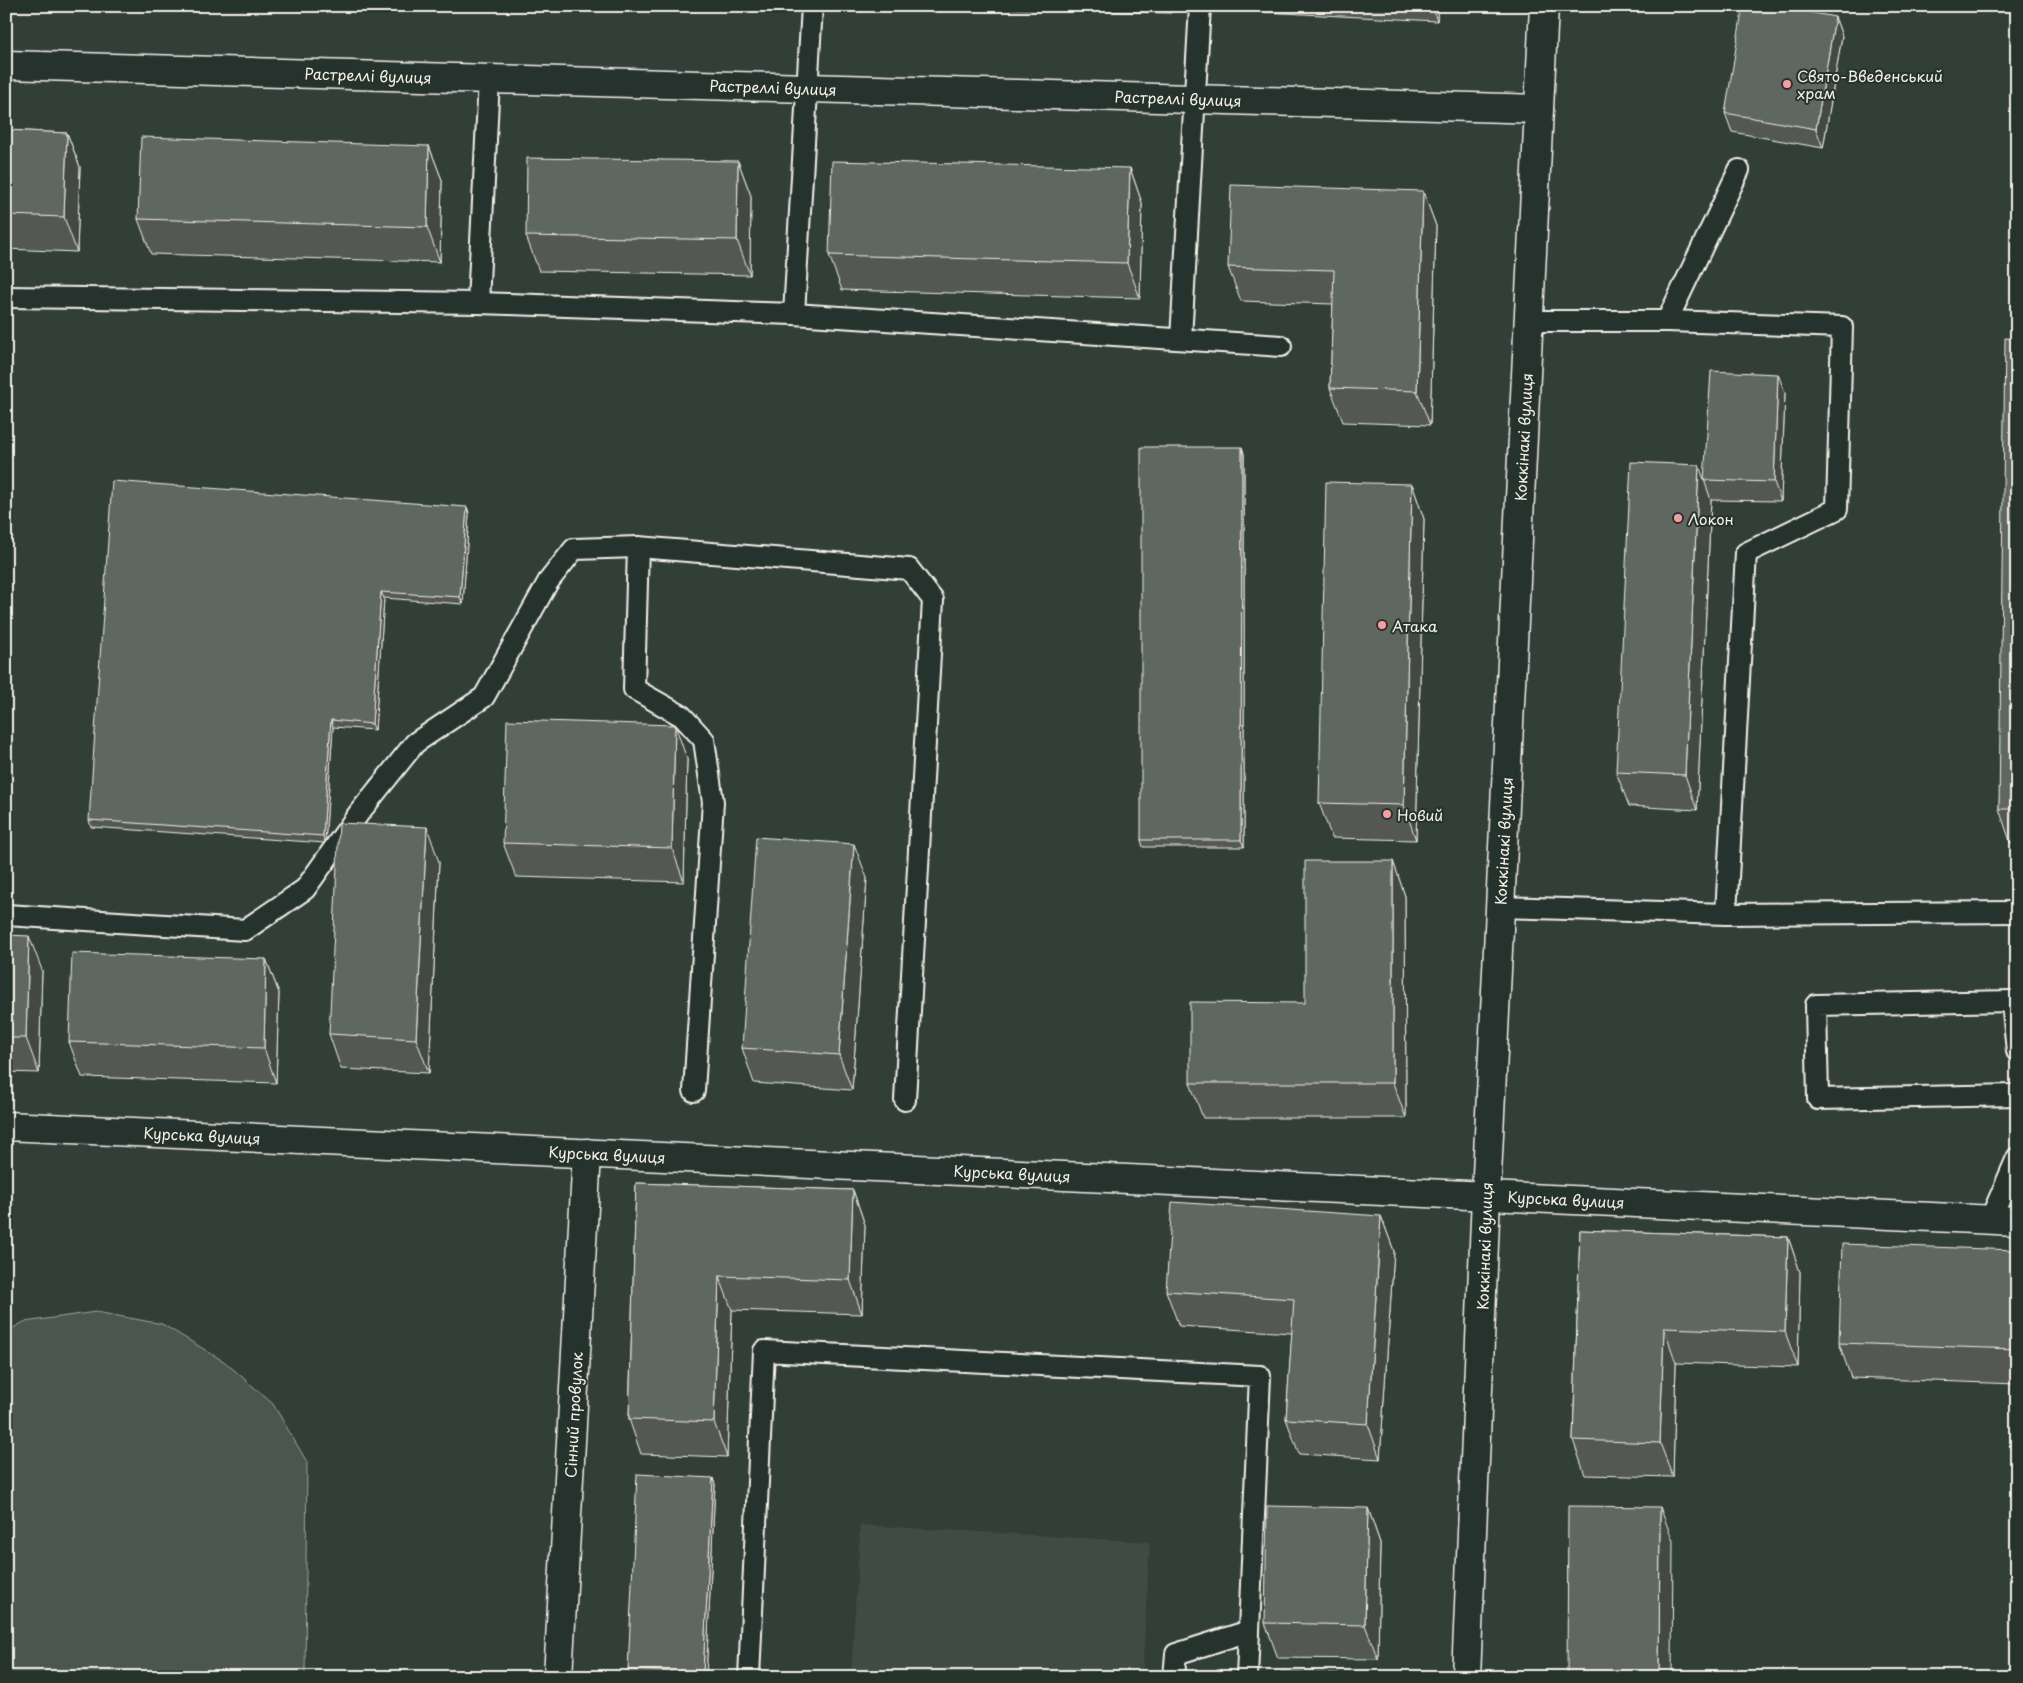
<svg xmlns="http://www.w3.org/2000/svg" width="2023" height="1683" font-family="'Playpen Sans',sans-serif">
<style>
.built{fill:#404b44}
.green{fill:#4c564f;stroke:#a0a49c}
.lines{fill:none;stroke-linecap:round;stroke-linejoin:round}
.lane-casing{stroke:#f4f1e8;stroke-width:24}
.street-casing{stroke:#f4f1e8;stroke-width:31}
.secondary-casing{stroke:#f4f1e8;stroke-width:31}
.lane{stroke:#26332d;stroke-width:20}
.street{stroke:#26332d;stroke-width:28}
.secondary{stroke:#26332d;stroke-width:28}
.wall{fill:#525953;stroke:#f4f1e8}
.shaded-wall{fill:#424944;stroke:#f4f1e8}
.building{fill:#5f6861;stroke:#f4f1e8}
.poi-dot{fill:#ff9aa2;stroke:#26332d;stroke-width:2}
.labels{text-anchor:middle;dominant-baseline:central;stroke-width:4;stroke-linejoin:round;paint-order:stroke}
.street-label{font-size:15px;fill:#f4f1e8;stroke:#26332d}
.poi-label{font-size:15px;fill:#f4f1e8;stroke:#26332d;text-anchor:start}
</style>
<rect width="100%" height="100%" fill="#323e38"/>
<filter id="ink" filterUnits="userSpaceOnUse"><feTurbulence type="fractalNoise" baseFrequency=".02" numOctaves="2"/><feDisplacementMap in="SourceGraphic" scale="10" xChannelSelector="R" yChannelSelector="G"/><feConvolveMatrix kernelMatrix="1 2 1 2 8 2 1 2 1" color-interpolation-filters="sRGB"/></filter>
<g filter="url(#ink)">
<polygon class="built" points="860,1525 1150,1542 1142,1677 851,1677"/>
<polygon class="green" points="96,1312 162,1324 225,1362 273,1404 307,1462 305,1677 6,1677 6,1332 24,1322"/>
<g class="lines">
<g class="lane-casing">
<g id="lane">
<polyline points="6,297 478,303 794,314 1281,346"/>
<polyline points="478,303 489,79"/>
<polyline points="794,314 812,6"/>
<polyline points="1529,321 1667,321 1739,170"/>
<polyline points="1667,321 1842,327 1837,509 1746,553 1726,914"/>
<polyline points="1181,339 1200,6"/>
<polyline points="638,547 634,689 682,716 704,740 713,802 694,1091"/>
<polyline points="1500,907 1726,914 2017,912"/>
<polyline points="6,915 245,930 305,889 359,813 415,743 484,697 548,582 574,549 638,547 909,569 933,600 905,1100"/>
<polyline points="2017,1051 2012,1001 1816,1005 1818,1099 2017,1095"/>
<polyline points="1990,1220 2017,1158"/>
<polyline points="749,1677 764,1351 1260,1376 1247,1677"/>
<polyline points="1174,1677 1176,1654 1249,1631"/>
</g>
</g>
<g class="street-casing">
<g id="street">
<polyline points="6,65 1539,109"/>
<polyline points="6,1126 2017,1221"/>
<polyline points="558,1677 587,1153"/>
</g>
</g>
<g class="secondary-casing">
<polyline id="secondary" points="1466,1677 1486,1196 1544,6"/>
</g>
<use href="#lane" class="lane"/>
<use href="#street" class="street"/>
<use href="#secondary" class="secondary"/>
</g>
<g class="wall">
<polygon points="718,6 783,6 783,9"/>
<polygon points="898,6 1172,6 1171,13"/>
<polygon points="1243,6 1438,6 1437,21 1245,11"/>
<polygon points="1835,17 1842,36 1823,148 1732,132 1725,113"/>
<polygon points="6,130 67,133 80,167 77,252 6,249"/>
<polygon points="429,146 442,180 440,262 151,254 138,219"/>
<polygon points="738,161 751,196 750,275 539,271 526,236"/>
<polygon points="1130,168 1142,203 1140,298 842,290 829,255"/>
<polygon points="1423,191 1436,226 1430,425 1343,422 1330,388 1333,304 1241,301 1228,267"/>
<polygon points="2017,339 2017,844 2011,844 1999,809"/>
<polygon points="1785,393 1781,501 1711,500 1697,810 1629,806 1616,772 1704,480"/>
<polygon points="1242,447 1244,454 1244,847 1143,847 1141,840"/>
<polygon points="1412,484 1424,519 1416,840 1332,838 1319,803"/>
<polygon points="467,507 469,513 463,604 384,598 375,730 333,727 325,843 91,827 89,820"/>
<polygon points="687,759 684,882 516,877 503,843"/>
<polygon points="1393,861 1405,896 1406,1118 1203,1118 1190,1083 1305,1003"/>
<polygon points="439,862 429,1073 341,1069 329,1034"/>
<polygon points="867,878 852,1090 754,1083 742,1048"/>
<polygon points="6,935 42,970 39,1073 6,1072"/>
<polygon points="266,959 279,993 276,1083 82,1077 69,1042"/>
<polygon points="636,1183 853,1190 865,1225 862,1314 732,1310 727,1457 641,1454 629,1419"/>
<polygon points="1381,1216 1394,1251 1380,1459 1299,1454 1286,1419 1292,1333 1179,1326 1166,1291"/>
<polygon points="1580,1230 1788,1237 1800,1272 1798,1367 1676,1363 1673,1477 1585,1475 1573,1440"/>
<polygon points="2017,1250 2017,1384 1851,1378 1839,1343"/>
<polygon points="715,1484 706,1677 630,1676 628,1670"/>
<polygon points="1368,1508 1380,1543 1378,1659 1278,1658 1265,1623"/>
</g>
<g class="shaded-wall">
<polygon points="1432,6 1438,6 1437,21"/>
<polygon points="1835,17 1842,36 1823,148 1816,129"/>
<polygon points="67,133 80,167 77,252 64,217"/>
<polygon points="429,146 442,180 440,262 427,227"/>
<polygon points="738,161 751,196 750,275 737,240"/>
<polygon points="1130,168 1142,203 1140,298 1127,263"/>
<polygon points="1423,191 1436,226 1430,425 1417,391"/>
<polygon points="1778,374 1785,393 1781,501 1774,482"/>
<polygon points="1242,447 1244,454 1244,847 1241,840"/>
<polygon points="1699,465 1711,500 1697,810 1685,775"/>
<polygon points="1412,484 1424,519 1416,840 1404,805"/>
<polygon points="467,507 469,513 463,604 460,597"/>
<polygon points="381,592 384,598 375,730 372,724"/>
<polygon points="331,720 333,727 325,843 323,836"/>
<polygon points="675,725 687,759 684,882 672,848"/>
<polygon points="427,827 439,862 429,1073 416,1039"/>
<polygon points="854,844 867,878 852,1090 839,1055"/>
<polygon points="1393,861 1405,896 1406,1118 1393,1083"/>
<polygon points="29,936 42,970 39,1073 26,1038"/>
<polygon points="266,959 279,993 276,1083 264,1048"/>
<polygon points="853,1190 865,1225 862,1314 850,1280"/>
<polygon points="1381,1216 1394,1251 1380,1459 1368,1424"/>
<polygon points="1788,1237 1800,1272 1798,1367 1785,1332"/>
<polygon points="719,1276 732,1310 727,1457 714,1422"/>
<polygon points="1664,1328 1676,1363 1673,1477 1660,1443"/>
<polygon points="713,1478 715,1484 706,1677 705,1677 703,1673"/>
<polygon points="1660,1507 1673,1541 1672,1677 1659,1677"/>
<polygon points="1368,1508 1380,1543 1378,1659 1365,1625"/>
</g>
<g class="building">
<polygon points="1743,6 1776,6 1835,17 1816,129 1725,113"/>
<polygon points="6,130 67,133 64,217 6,215"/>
<polygon points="141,137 429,146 427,227 138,219"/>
<polygon points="527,158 738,161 737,240 526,236"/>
<polygon points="832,161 1130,168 1127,263 829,255"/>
<polygon points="1231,185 1423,191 1417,391 1330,388 1334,270 1228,267"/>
<polygon points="2005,338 2017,339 2017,809 1999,809"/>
<polygon points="1711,371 1778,374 1774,482 1704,480"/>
<polygon points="1141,447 1242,447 1241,840 1141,840"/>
<polygon points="1631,462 1699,465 1685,775 1616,772"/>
<polygon points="112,481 467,507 460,597 381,592 372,724 331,720 323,836 89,820"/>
<polygon points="1326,482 1412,484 1404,805 1319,803"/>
<polygon points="507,720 675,725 672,848 503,843"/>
<polygon points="339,823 427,827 416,1039 329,1034"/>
<polygon points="756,837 854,844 839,1055 742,1048"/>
<polygon points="1305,861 1393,861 1393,1083 1190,1083 1190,1002 1305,1003"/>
<polygon points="6,935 29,936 26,1038 6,1038"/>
<polygon points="72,953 266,959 264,1048 69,1042"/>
<polygon points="636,1183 853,1190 850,1280 719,1276 714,1422 629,1419"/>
<polygon points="1172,1202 1381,1216 1368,1424 1286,1419 1294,1299 1166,1291"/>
<polygon points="1580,1230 1788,1237 1785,1332 1664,1328 1660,1443 1573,1440"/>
<polygon points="1842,1244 2017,1250 2017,1349 1839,1343"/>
<polygon points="637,1474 713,1478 703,1673 628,1670"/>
<polygon points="1267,1506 1368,1508 1365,1625 1265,1623"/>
<polygon points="1568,1506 1660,1507 1659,1677 1567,1677"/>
<polygon points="1281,1672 1369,1675 1369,1677 1281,1677"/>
</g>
</g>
<g class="poi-dot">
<circle cx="1787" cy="84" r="5"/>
<circle cx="1678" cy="518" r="5"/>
<circle cx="1382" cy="625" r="5"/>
<circle cx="1387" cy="814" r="5"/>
</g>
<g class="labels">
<g class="street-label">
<text transform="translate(368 75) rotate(2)">Растреллі вулиця</text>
<text transform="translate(773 87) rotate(2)">Растреллі вулиця</text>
<text transform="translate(1178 98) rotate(2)">Растреллі вулиця</text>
<text transform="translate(1523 437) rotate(-87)">Коккінакі вулиця</text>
<text transform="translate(1503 841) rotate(-87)">Коккінакі вулиця</text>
<text transform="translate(202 1135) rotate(3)">Курська вулиця</text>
<text transform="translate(607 1154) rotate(3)">Курська вулиця</text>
<text transform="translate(1012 1173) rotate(3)">Курська вулиця</text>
<text transform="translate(1566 1199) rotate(3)">Курська вулиця</text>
<text transform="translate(1484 1246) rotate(-88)">Коккінакі вулиця</text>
<text transform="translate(573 1415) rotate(-87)">Сінний провулок</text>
</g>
<g class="poi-label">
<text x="1797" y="75">Свято-Введенський<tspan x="1797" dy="17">храм</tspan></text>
<text x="1688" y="518">Локон</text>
<text x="1392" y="625">Атака</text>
<text x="1397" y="814">Новий</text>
</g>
</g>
<rect width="2023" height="1683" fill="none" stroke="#26332d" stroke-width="25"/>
<rect x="12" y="12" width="1998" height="1658" fill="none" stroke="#f4f1e8" stroke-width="2" filter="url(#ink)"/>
</svg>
